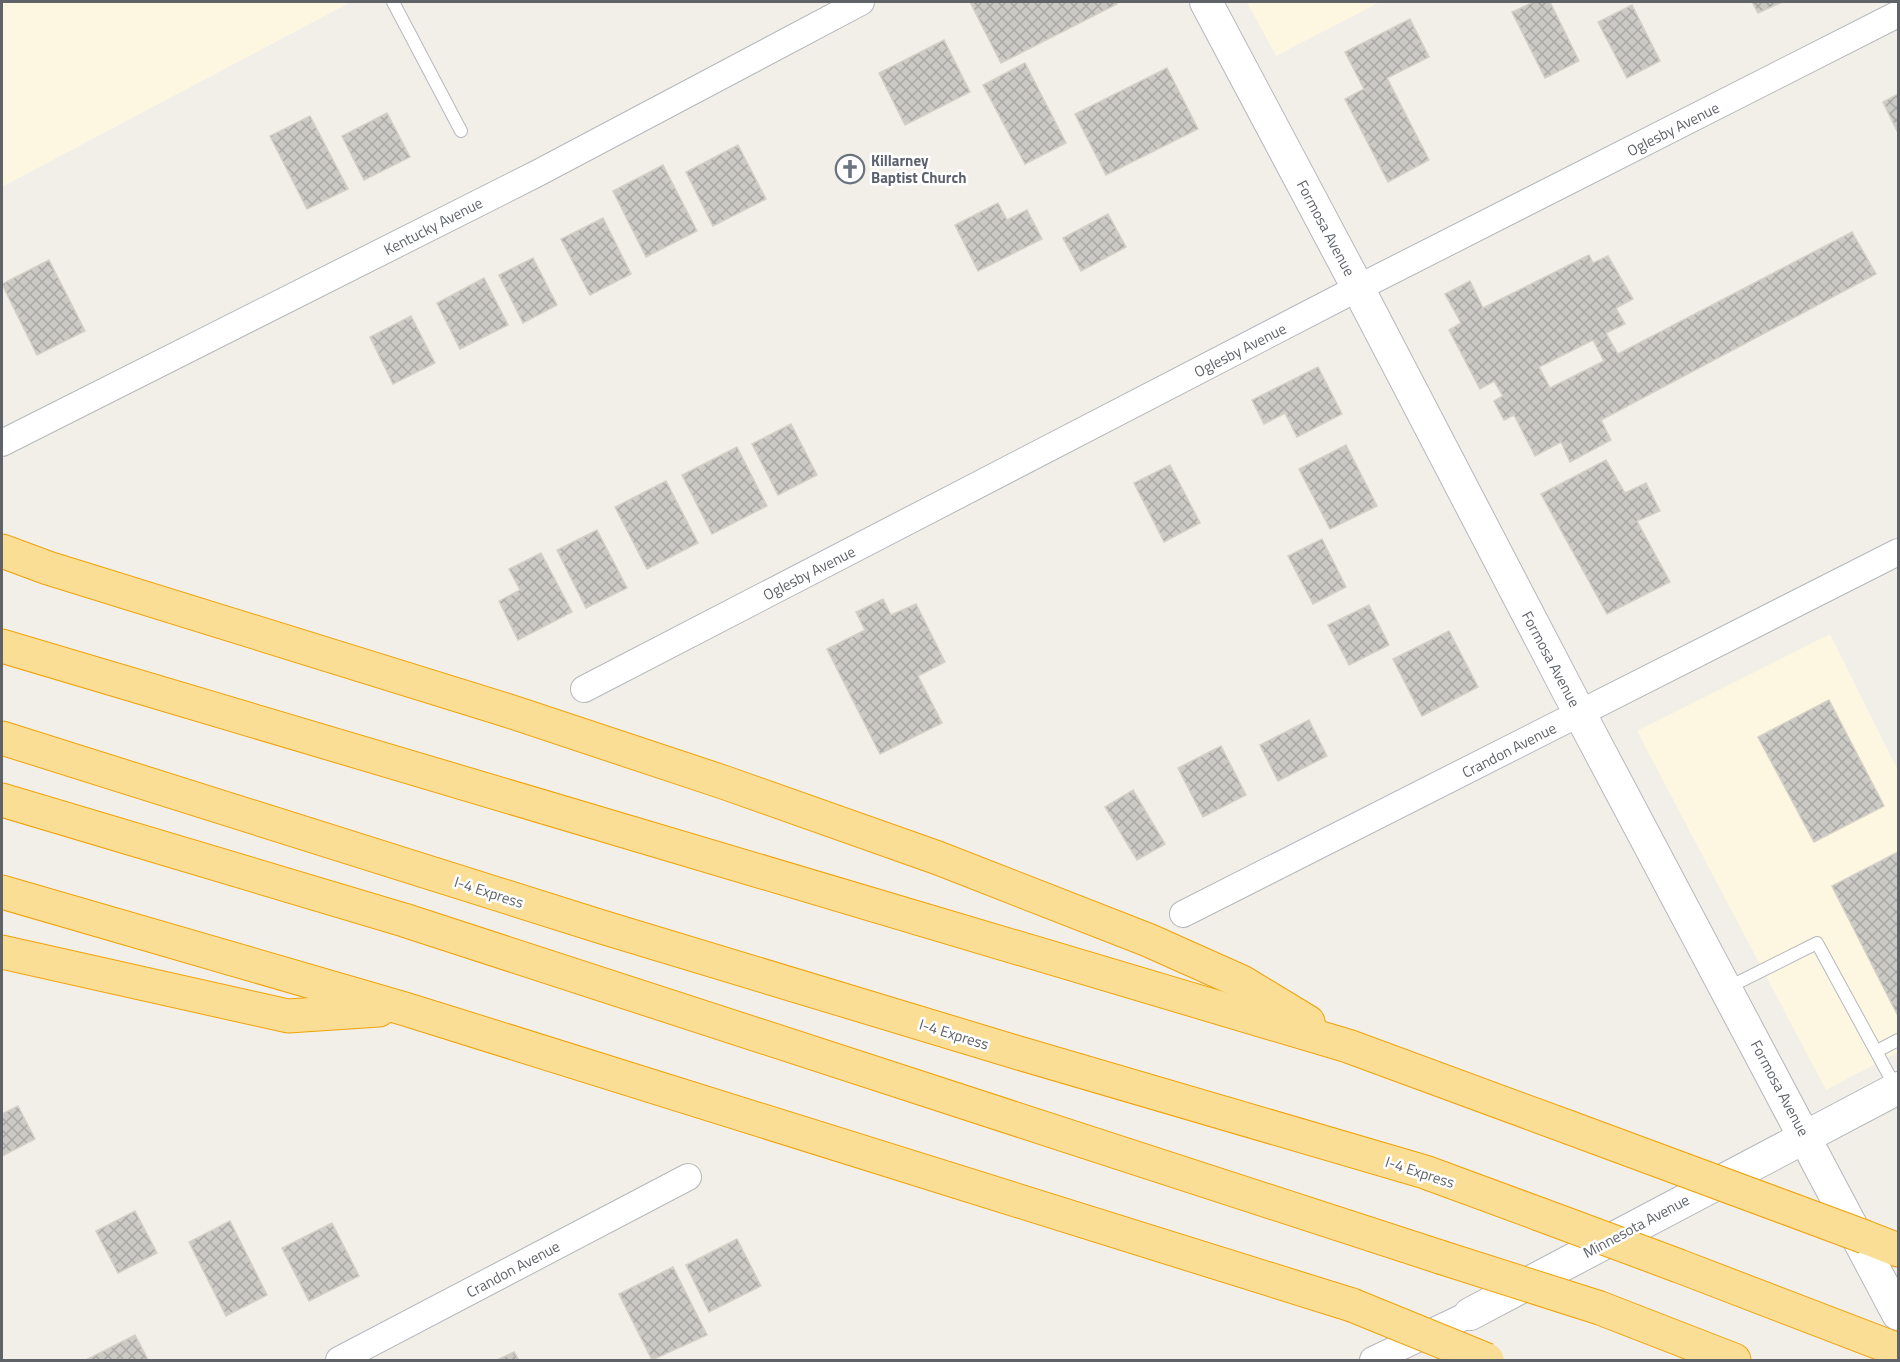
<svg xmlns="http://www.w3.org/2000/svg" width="1900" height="1362" font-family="'Titillium Web',sans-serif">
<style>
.commercial{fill:#fdf6e1}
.building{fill:url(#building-cross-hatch);stroke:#d5d0c6;stroke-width:1.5;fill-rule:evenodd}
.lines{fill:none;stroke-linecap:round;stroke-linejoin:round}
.service-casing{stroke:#b5b8bc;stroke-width:14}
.minor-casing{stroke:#b5b8bc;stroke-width:28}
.tertiary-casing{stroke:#b5b8bc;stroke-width:34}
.motorway-casing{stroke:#f1a208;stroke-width:35}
.service{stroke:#fff;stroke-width:12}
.minor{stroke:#fff;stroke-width:26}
.tertiary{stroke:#fff;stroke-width:32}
.motorway{stroke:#fade96;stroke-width:33}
.motorway-bridge-casing{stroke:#f1a208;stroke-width:35;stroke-linecap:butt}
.motorway-bridge{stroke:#fade96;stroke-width:33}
.labels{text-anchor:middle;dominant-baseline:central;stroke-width:5;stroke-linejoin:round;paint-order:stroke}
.street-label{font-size:15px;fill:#5f6368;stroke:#fff}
.worship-label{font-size:15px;font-weight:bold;fill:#5b616d;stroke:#fff;text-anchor:start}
</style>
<defs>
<pattern id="building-cross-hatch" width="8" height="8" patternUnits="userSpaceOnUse" patternTransform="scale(1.5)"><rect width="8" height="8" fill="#cccac5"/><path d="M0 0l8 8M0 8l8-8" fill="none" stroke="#a9a8a4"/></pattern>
</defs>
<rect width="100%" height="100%" fill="#f1efe8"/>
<g class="commercial">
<polygon points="2,2 351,2 2,187"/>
<polygon points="1247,2 1380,2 1276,56"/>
<polygon points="1830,634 1898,771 1898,1052 1826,1090 1637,731"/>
</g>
<g class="building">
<polygon points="970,2 1116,2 1117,4 1001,63"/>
<polygon points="1534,2 1550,2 1579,61 1545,78 1512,12"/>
<polygon points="1752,2 1782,2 1758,13"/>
<polygon points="1632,5 1660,61 1627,78 1598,22"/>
<polygon points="1410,19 1429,57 1387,78 1429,160 1388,182 1345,99 1364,89 1345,52"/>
<polygon points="944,40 970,92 905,125 879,73"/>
<polygon points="1025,63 1066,143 1025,164 983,85"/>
<polygon points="1167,68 1198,129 1106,175 1075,114"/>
<polygon points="1898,94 1898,133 1883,102"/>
<polygon points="387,113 410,157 364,180 342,136"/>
<polygon points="310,116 348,189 307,209 270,136"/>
<polygon points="738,145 766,199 713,226 686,172"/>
<polygon points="663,165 697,231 646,257 613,191"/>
<polygon points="998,203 1007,220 1027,210 1042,239 978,271 955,225"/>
<polygon points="1108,214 1126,247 1081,271 1063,238"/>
<polygon points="603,218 631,274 590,295 561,239"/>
<path d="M 1852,232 L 1876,274 L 1601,420 L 1611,440 L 1570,462 L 1561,442 L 1535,456 L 1514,415 L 1504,420 L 1494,401 L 1503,396 L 1494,381 L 1480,389 L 1449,330 L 1461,323 L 1445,294 L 1470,281 L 1483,308 L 1589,255 L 1593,263 L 1608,256 L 1633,299 L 1616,308 L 1625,324 L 1606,333 L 1618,354 ZM 1593,340 L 1604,361 L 1550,388 L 1539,367 Z"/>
<polygon points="533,258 557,305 523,323 499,275"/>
<polygon points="49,260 85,331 37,355 2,284"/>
<polygon points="484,278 508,325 460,349 437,303"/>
<polygon points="411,316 435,363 393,384 370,337"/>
<polygon points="1318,367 1342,414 1297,437 1285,413 1264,424 1252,400"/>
<polygon points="791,424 817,475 778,495 752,444"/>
<polygon points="1346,445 1377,506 1330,529 1299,469"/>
<polygon points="737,447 767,506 712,534 682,475"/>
<polygon points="1606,460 1625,493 1646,483 1660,511 1637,521 1670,582 1607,614 1541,494"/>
<polygon points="1170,465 1200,523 1164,542 1134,483"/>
<polygon points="666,481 698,543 647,569 615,507"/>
<polygon points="597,530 627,588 586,608 557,550"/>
<polygon points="1322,539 1346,587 1313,604 1288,556"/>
<polygon points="541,553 572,612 518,640 499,601 520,590 509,569"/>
<polygon points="883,599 891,615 916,604 945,662 918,676 942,723 880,754 827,649 865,630 856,612"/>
<polygon points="1369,605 1389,645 1349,665 1328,625"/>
<polygon points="1449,631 1478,687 1422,716 1393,659"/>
<polygon points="1829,700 1884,806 1814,842 1758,737"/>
<polygon points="1309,720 1327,756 1278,781 1260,745"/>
<polygon points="1221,746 1246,795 1203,817 1178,768"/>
<polygon points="1133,790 1165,844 1137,860 1105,807"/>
<polygon points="1898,852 1898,1016 1832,886"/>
<polygon points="18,1106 35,1139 2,1156 2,1114"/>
<polygon points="135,1211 157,1253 118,1273 96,1231"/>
<polygon points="230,1221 267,1295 226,1316 189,1242"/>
<polygon points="332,1223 359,1276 309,1301 282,1248"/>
<polygon points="737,1239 761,1286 709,1312 686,1265"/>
<polygon points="673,1267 707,1335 652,1360 619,1294"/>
<polygon points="135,1335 148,1360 86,1360"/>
<polygon points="514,1352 519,1360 497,1360"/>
</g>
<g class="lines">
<g class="service-casing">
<g id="service">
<polyline points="393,2 461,131"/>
<polyline points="1727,988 1817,943 1896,1088"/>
<polyline points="1877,1051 1898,1040"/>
</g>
</g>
<g class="minor-casing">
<g id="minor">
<polyline points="2,443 538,173 861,2"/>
<polyline points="584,689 1358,288 1898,14"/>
<polyline points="1183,914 1898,552"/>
<polyline points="339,1360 688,1177"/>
<polyline points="1373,1360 1470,1314"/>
</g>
</g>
<g class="tertiary-casing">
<g id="tertiary">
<polyline points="1206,2 1358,288 1580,714 1898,1314"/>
<polyline points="1470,1314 1898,1088"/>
</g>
</g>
<g class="motorway-casing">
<g id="motorway">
<polyline points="2,551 48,568 506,710 723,782 938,858 1148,940 1242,982 1308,1022"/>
<polyline points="2,646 1348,1046 1568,1127"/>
<polyline points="2,738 602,927 1012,1051 1425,1172 1539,1214"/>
<polyline points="2,800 404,920 1440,1257"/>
<polyline points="2,892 405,1009 1352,1305"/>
<polyline points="2,952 288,1016 379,1010"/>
<polyline points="1865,1237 1898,1250"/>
<polyline points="1679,1266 1898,1350"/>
<polyline points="1600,1308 1734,1360"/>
</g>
</g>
<use href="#service" class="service"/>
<use href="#minor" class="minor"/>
<use href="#tertiary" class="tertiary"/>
<use href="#motorway" class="motorway"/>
<g class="motorway-bridge-casing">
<g id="motorway-bridge">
<polyline points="1568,1127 1865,1237"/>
<polyline points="1539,1214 1679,1266"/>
<polyline points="1440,1257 1600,1308"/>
<polyline points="1352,1305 1487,1360"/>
</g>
</g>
<use href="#motorway-bridge" class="motorway-bridge"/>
</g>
<defs>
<g id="church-ring" transform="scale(1.5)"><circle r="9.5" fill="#fff" stroke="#6b7280" stroke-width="1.5"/><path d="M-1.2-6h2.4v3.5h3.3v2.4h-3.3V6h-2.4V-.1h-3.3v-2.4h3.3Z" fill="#6b7280"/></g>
</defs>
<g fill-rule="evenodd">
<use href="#church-ring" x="850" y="169"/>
</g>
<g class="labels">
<g class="street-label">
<text transform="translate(1673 129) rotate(-27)">Oglesby Avenue</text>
<text transform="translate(433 226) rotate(-27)">Kentucky Avenue</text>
<text transform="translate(1326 228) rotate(62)">Formosa Avenue</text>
<text transform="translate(1240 350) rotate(-27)">Oglesby Avenue</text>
<text transform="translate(809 573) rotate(-27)">Oglesby Avenue</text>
<text transform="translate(1551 659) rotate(62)">Formosa Avenue</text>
<text transform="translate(1509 750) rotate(-27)">Crandon Avenue</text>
<text transform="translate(489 892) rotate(18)">I-4 Express</text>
<text transform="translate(954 1034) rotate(17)">I-4 Express</text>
<text transform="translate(1780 1088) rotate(62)">Formosa Avenue</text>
<text transform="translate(1420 1172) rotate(18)">I-4 Express</text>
<text transform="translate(1636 1226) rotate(-28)">Minnesota Avenue</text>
<text transform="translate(513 1269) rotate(-28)">Crandon Avenue</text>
</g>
<g class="worship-label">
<text x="871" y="160">Killarney<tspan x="871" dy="17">Baptist Church</tspan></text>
</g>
</g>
<rect width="1900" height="1362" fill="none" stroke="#5f6368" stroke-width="6"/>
</svg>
